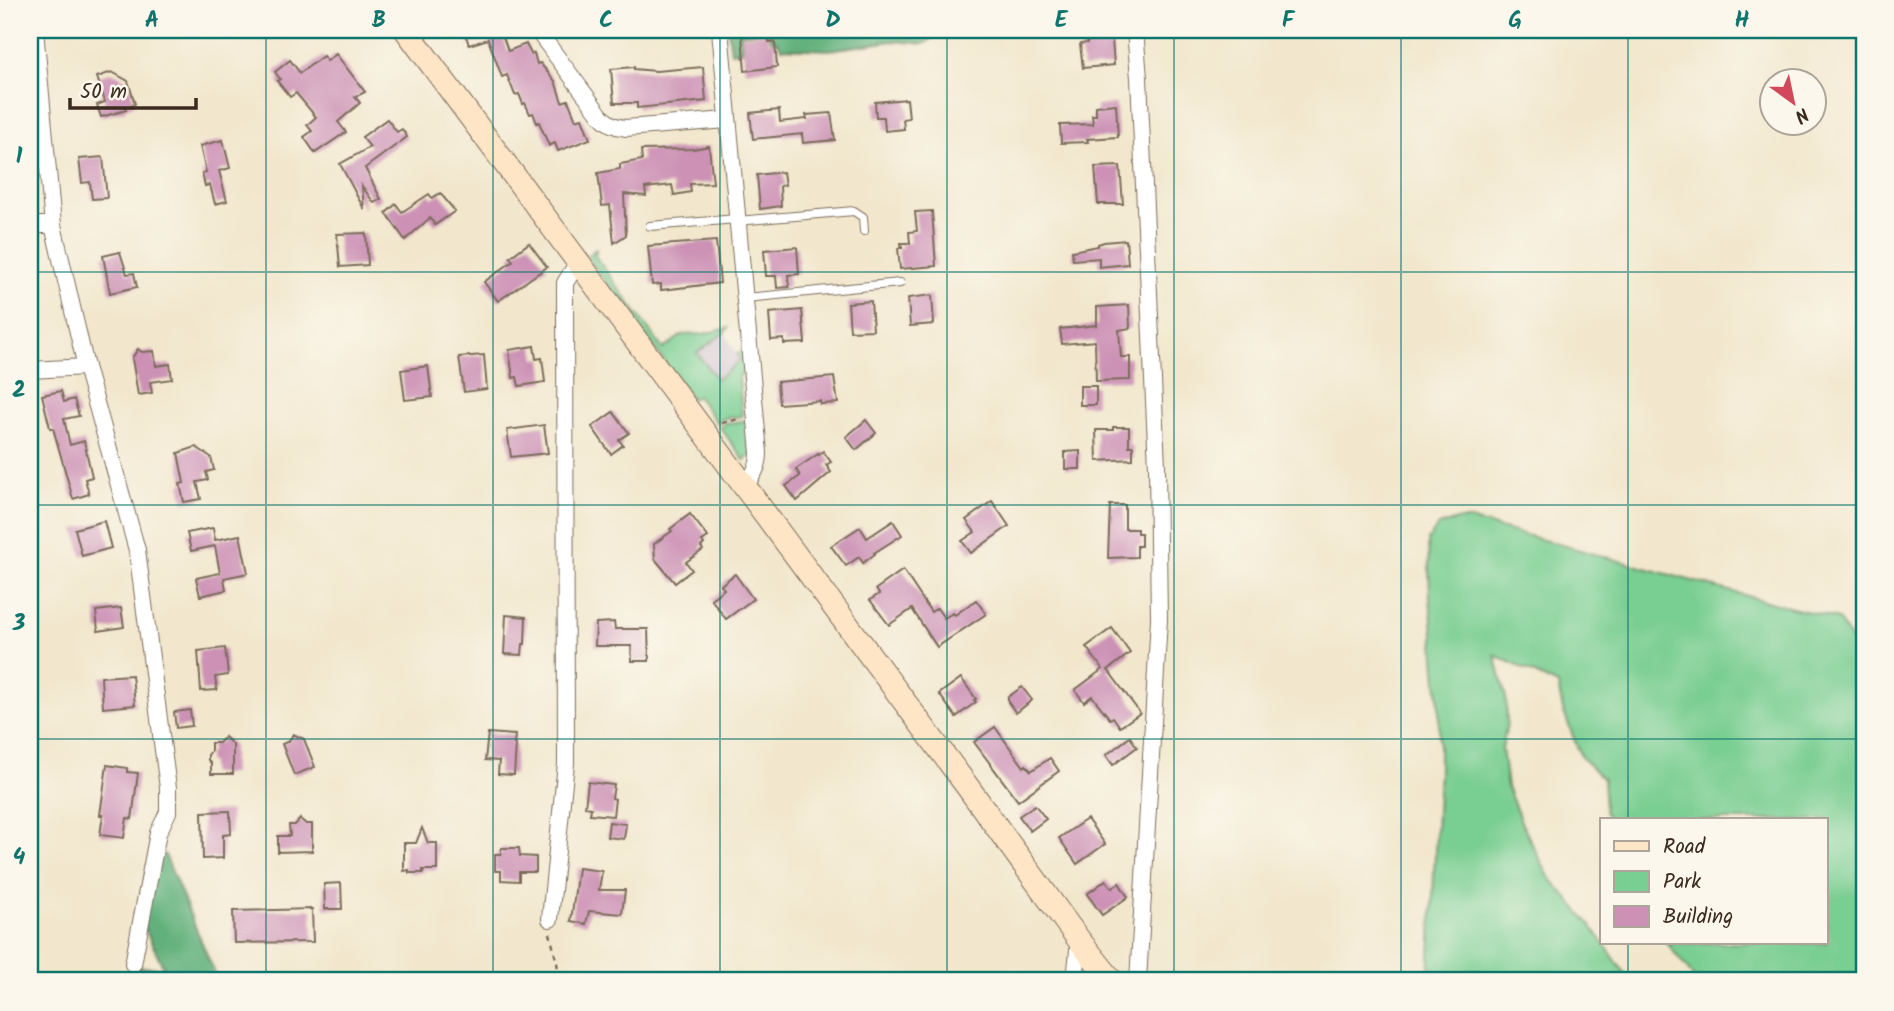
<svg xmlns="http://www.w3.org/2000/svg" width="1894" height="1011" font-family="Kalam,sans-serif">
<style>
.industrial{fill:#cebed1}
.green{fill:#79ce92;stroke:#5a7c58;stroke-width:2}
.forest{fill:#62b17c;stroke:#4e6e4d;stroke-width:2}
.building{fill:#cc91b5}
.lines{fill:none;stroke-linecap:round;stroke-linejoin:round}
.lane-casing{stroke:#7b6c5b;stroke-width:10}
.street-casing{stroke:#7b6c5b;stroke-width:18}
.secondary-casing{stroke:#7b6c5b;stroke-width:25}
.path{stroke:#7b6c5b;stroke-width:2.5;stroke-dasharray:5 5;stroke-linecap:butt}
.lane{stroke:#fff;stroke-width:8}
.street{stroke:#fff;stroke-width:16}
.secondary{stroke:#fde5c5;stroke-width:23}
.grid{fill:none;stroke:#0f766e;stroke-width:2;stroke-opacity:0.55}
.neatline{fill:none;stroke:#0f766e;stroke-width:2.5}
.grid-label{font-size:23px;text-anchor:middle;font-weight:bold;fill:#0f766e}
</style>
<rect width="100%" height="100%" fill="#fbf7ec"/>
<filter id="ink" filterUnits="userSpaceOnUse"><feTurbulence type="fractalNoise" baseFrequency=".0143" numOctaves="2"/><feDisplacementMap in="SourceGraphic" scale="14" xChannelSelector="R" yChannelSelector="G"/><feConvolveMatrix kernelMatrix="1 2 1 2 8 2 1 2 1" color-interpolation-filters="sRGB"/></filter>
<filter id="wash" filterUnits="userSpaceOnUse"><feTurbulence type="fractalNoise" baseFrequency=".00686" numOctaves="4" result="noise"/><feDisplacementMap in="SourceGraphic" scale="28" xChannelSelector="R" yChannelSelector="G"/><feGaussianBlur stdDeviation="1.57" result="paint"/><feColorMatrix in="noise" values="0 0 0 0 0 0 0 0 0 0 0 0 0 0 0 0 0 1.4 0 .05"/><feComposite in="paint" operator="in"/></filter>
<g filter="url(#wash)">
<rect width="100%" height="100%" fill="#f2e7cd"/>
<polygon class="industrial" points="725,332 740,361 716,379 696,352"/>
<g class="green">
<polygon points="596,249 595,256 663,349 682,335 703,334 728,328 725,332 697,353 717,379 740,361 737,354 744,350 747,373 739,375 742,416 725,418 717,423 697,396 692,399 587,256"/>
<polygon points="750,420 752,454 744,460 720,427 726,423"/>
<polygon points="1457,520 1470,520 1784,606 1838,619 1864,661 1864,981 1693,981 1692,975 1667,943 1826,943 1826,820 1609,820 1605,812 1603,779 1581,757 1563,710 1558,685 1495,655 1506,698 1507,723 1502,749 1507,787 1522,824 1549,877 1591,925 1630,981 1429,981 1439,770 1439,705 1430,597 1428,540 1438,526"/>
</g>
<g class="forest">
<polygon points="728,30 943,30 925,44 893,41 829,50 781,48 778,42 771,40 769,31 741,34 742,51 731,52"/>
<polygon points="152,844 165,855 218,981 136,981 138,967 164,968 138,915"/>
</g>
<g id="blocks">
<g class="building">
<polygon points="464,30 508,30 508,32 502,34 508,51 526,44 531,54 534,53 537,64 540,63 555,81 562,102 568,100 576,120 582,118 590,139 558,151 555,143 549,146 539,122 537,123 533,113 530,114 525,103 523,104 519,94 515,95 507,75 502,77 488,39 469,45"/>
<polygon points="768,33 769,42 775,42 777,67 745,71 742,36"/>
<polygon points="1112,39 1114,65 1083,68 1080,44 1087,43 1087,41"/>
<polygon points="336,54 365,92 355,97 360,103 338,122 346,132 315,153 304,137 312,131 307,125 316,117 296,93 290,97 277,81 280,79 275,72 290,60 300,73 323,56 327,61"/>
<polygon points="634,67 634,69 656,71 703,67 706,101 637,108 637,103 614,103 611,69"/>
<polygon points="112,72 128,81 135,104 125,108 126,110 101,117 97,105 105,102 97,77"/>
<polygon points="907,99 909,118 903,119 904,129 885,131 884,117 876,117 875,102"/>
<polygon points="1116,104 1118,137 1087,139 1088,142 1061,143 1060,125 1093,124 1092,115 1096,115 1096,106"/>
<polygon points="779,110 780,122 807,119 806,115 831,113 835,140 803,143 802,134 753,139 750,113"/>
<polygon points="387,119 397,132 402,129 407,137 365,168 381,199 374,203 362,186 364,209 340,164 370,147 362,137"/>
<polygon points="223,140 230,168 219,171 227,201 215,204 210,185 205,186 202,173 206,172 200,146"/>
<polygon points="709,146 713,183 690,184 691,192 674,195 672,185 645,188 646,196 624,194 626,235 614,243 610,205 602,206 598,173 620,169 620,164 642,160 641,150 694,149"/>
<polygon points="103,157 107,198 92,199 90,182 82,183 79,159"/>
<polygon points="1120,166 1123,204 1098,204 1095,167"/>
<polygon points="783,172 785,185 780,186 781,206 760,209 757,175"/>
<polygon points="440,193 455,211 435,225 430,218 405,240 386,213 396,204 402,212 429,194 432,198"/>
<polygon points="932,211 936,266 900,269 898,248 902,248 901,243 910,243 909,232 917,231 915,212"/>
<polygon points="366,233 368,265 340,267 337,234"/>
<polygon points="1126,240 1128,264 1099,267 1099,258 1073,260 1072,251 1098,246 1098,244 1104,242"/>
<polygon points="716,241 720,283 661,290 661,284 652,285 648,246"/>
<polygon points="529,243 547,267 498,301 484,282 513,261 510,257"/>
<polygon points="797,247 799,274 788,275 789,287 777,288 776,276 766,276 764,250"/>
<polygon points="120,252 127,274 134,273 137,287 110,293 103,256"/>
<polygon points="932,295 934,324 910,326 908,298"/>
<polygon points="871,301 873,330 850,331 848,303"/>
<polygon points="1129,305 1130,328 1119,330 1121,357 1130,357 1130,380 1096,381 1095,341 1062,344 1060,329 1097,325 1097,307"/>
<polygon points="802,310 805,343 784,344 784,339 771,340 769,313"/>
<polygon points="534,346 536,359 542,358 545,382 519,386 517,377 513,378 509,350"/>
<polygon points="138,349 142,352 154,351 156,366 170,364 172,379 150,382 152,393 138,395 132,358"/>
<polygon points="484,355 487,389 464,392 459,357"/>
<polygon points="428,366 432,397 405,400 401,370"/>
<polygon points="834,377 838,403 820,404 820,401 779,404 777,382"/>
<rect x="1080" y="386" width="16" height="19"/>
<polygon points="61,391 64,402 74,399 79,416 64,419 70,445 84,441 92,477 85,479 89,494 73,499 53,428 50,428 42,395"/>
<polygon points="613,412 629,433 619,440 623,445 611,454 592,427"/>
<polygon points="866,420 876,433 856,450 846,437"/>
<polygon points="544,425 548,453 511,457 507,430"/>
<polygon points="1113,427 1129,427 1129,446 1133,446 1133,459 1097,461 1096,430 1113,430"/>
<polygon points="196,447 211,457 214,470 206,472 208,480 197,482 201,499 184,502 180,484 184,483 178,453"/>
<polygon points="823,451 831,462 826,465 831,472 797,501 786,486 800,476 796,469 818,454 819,455"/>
<polygon points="1080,451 1080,469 1065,469 1065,452"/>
<polygon points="992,501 1009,526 971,553 962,541 975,532 966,520"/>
<polygon points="1110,505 1125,505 1125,529 1137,529 1137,533 1141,533 1141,546 1137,546 1137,557 1108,558"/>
<polygon points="690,514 708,537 702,541 704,544 701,547 703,550 686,562 692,570 675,583 655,559 654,544 672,531 670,529"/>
<polygon points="104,521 111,548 82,556 75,529"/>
<polygon points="893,521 902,535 874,553 875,554 863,563 859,557 846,566 831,546 860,527 867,538"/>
<polygon points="213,528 215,540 240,535 248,573 224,578 226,590 200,596 196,578 220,573 215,546 191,551 187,533"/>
<polygon points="903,570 931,612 937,608 944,618 953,613 955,615 976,600 986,614 937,647 912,609 889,625 870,600 879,594 876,589"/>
<polygon points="735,574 753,599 726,619 711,599 724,589 721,585"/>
<polygon points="121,608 124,627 98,631 96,611"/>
<polygon points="506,615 526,617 525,644 523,644 522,655 504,654"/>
<polygon points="614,622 615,629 648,629 649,661 632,661 631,646 595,646 596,623"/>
<polygon points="1112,628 1130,653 1108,670 1140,713 1120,727 1113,717 1110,719 1092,696 1084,702 1075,690 1103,669 1086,647"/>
<polygon points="225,648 228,675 215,677 217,690 201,691 198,651"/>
<polygon points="132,675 135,705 103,708 101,677"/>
<polygon points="961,678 976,699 974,700 976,702 956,717 939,694"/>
<polygon points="1022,687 1032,700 1016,713 1008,702 1008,697"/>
<polygon points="190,710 192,726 176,728 174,712"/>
<polygon points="995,727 1024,767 1026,765 1031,771 1050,758 1059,771 1018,801 974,742"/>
<polygon points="488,733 515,735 514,744 516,745 514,775 498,774 499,761 485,760"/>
<polygon points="293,734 304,739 315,767 294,775 282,744 289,741"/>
<polygon points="225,737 233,745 233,774 211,774 211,763 208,760 208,755 211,751 211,743 219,743"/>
<polygon points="1130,737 1137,747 1113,765 1106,755"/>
<polygon points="107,765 127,768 127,772 138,773 132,819 127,818 124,838 100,835 103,815 100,815"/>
<polygon points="588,782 614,785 612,798 615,799 613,816 590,814 591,808 585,807"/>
<polygon points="1035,805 1046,819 1030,831 1019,816"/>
<polygon points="230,811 231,834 223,835 223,858 203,859 202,812"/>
<polygon points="300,819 306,824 312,824 312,851 278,852 278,836 290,836 289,825 295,825"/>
<polygon points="1087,819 1105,844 1077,864 1059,838"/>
<polygon points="609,822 626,824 624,839 607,837"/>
<polygon points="422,828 428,843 437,843 437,870 423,870 423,873 409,873 409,870 404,871 404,843 416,843"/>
<polygon points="501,848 519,848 520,856 536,857 536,872 519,872 519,881 501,880 501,871 495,871 495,854 501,854"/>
<polygon points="578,868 602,871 599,890 625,890 622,914 589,911 586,924 571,921"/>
<polygon points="1106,880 1112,888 1119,883 1128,897 1102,915 1087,894"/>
<polygon points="341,883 342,909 325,909 324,884"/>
<polygon points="312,909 313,942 234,943 233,911"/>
</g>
</g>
</g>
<g filter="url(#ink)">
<use href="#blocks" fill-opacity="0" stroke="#7b6c5b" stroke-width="2"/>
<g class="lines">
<g class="lane-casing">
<g id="lane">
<polyline points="737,221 854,211 863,217 864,231"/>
<polyline points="650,226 737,219"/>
<polyline points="746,298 900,283"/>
</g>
</g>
<g class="street-casing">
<g id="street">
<polyline points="35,30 53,225 86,367 137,550 168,788 168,812 158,833 133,964"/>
<path d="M 537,30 L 601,116 C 608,124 615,127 626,128 L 727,120"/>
<path d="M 720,30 L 759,453 C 759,467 753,476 744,486"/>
<polyline points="1135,30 1139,78 1157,466 1159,619 1138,981"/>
<polyline points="30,225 53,225"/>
<polyline points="30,370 86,367"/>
<polyline points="550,919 566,763 565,283 578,262"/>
<polyline points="1075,981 1079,940"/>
</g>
</g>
<g class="secondary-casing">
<polyline id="secondary" points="406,30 967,786 1079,940 1112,981"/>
</g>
<g class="path">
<polyline points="722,423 739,419"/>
<polyline points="550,933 561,981"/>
</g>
<use href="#lane" class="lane"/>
<use href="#street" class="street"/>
<use href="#secondary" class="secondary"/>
</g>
</g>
<path class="grid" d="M 266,30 L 266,981M 493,30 L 493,981M 720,30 L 720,981M 947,30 L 947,981M 1174,30 L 1174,981M 1401,30 L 1401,981M 1628,30 L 1628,820M 30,272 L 1864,272M 30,505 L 1864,505M 30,739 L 1864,739M 1628,943 L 1628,981"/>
<rect width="1894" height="1011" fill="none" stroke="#fbf7ec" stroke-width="77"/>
<rect x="1600" y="818" width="228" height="126" fill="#fbf7ec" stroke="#aea59a" stroke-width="2"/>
<rect x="1614" y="841" width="35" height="10" fill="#fde5c5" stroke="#aea59a" stroke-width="2"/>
<text x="1663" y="853" font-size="21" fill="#3b2a1e">Road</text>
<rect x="1614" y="871" width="35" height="21" fill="#79ce92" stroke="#aea59a" stroke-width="2"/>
<text x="1663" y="888" font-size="21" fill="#3b2a1e">Park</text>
<rect x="1614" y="906" width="35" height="21" fill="#cc91b5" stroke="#aea59a" stroke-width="2"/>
<text x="1663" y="923" font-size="21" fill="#3b2a1e">Building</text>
<g transform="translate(1793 102) rotate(147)"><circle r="33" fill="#fbf7ec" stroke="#aea59a" stroke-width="2"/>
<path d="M0-5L12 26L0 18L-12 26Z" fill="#d1495b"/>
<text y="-10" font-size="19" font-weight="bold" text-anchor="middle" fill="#3b2a1e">N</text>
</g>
<path d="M70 98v10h126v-10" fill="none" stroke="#3b2a1e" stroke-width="3.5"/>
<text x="80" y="98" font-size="21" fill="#3b2a1e" stroke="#fbf7ec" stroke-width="5" paint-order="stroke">50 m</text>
<rect x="38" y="38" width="1818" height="934" class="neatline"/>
<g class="grid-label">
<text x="152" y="27">A</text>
<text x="379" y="27">B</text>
<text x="606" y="27">C</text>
<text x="833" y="27">D</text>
<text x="1061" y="27">E</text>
<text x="1288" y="27">F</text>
<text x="1515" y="27">G</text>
<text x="1742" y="27">H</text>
<text x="19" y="163">1</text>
<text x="19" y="397">2</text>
<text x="19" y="630">3</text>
<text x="19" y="864">4</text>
</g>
</svg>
